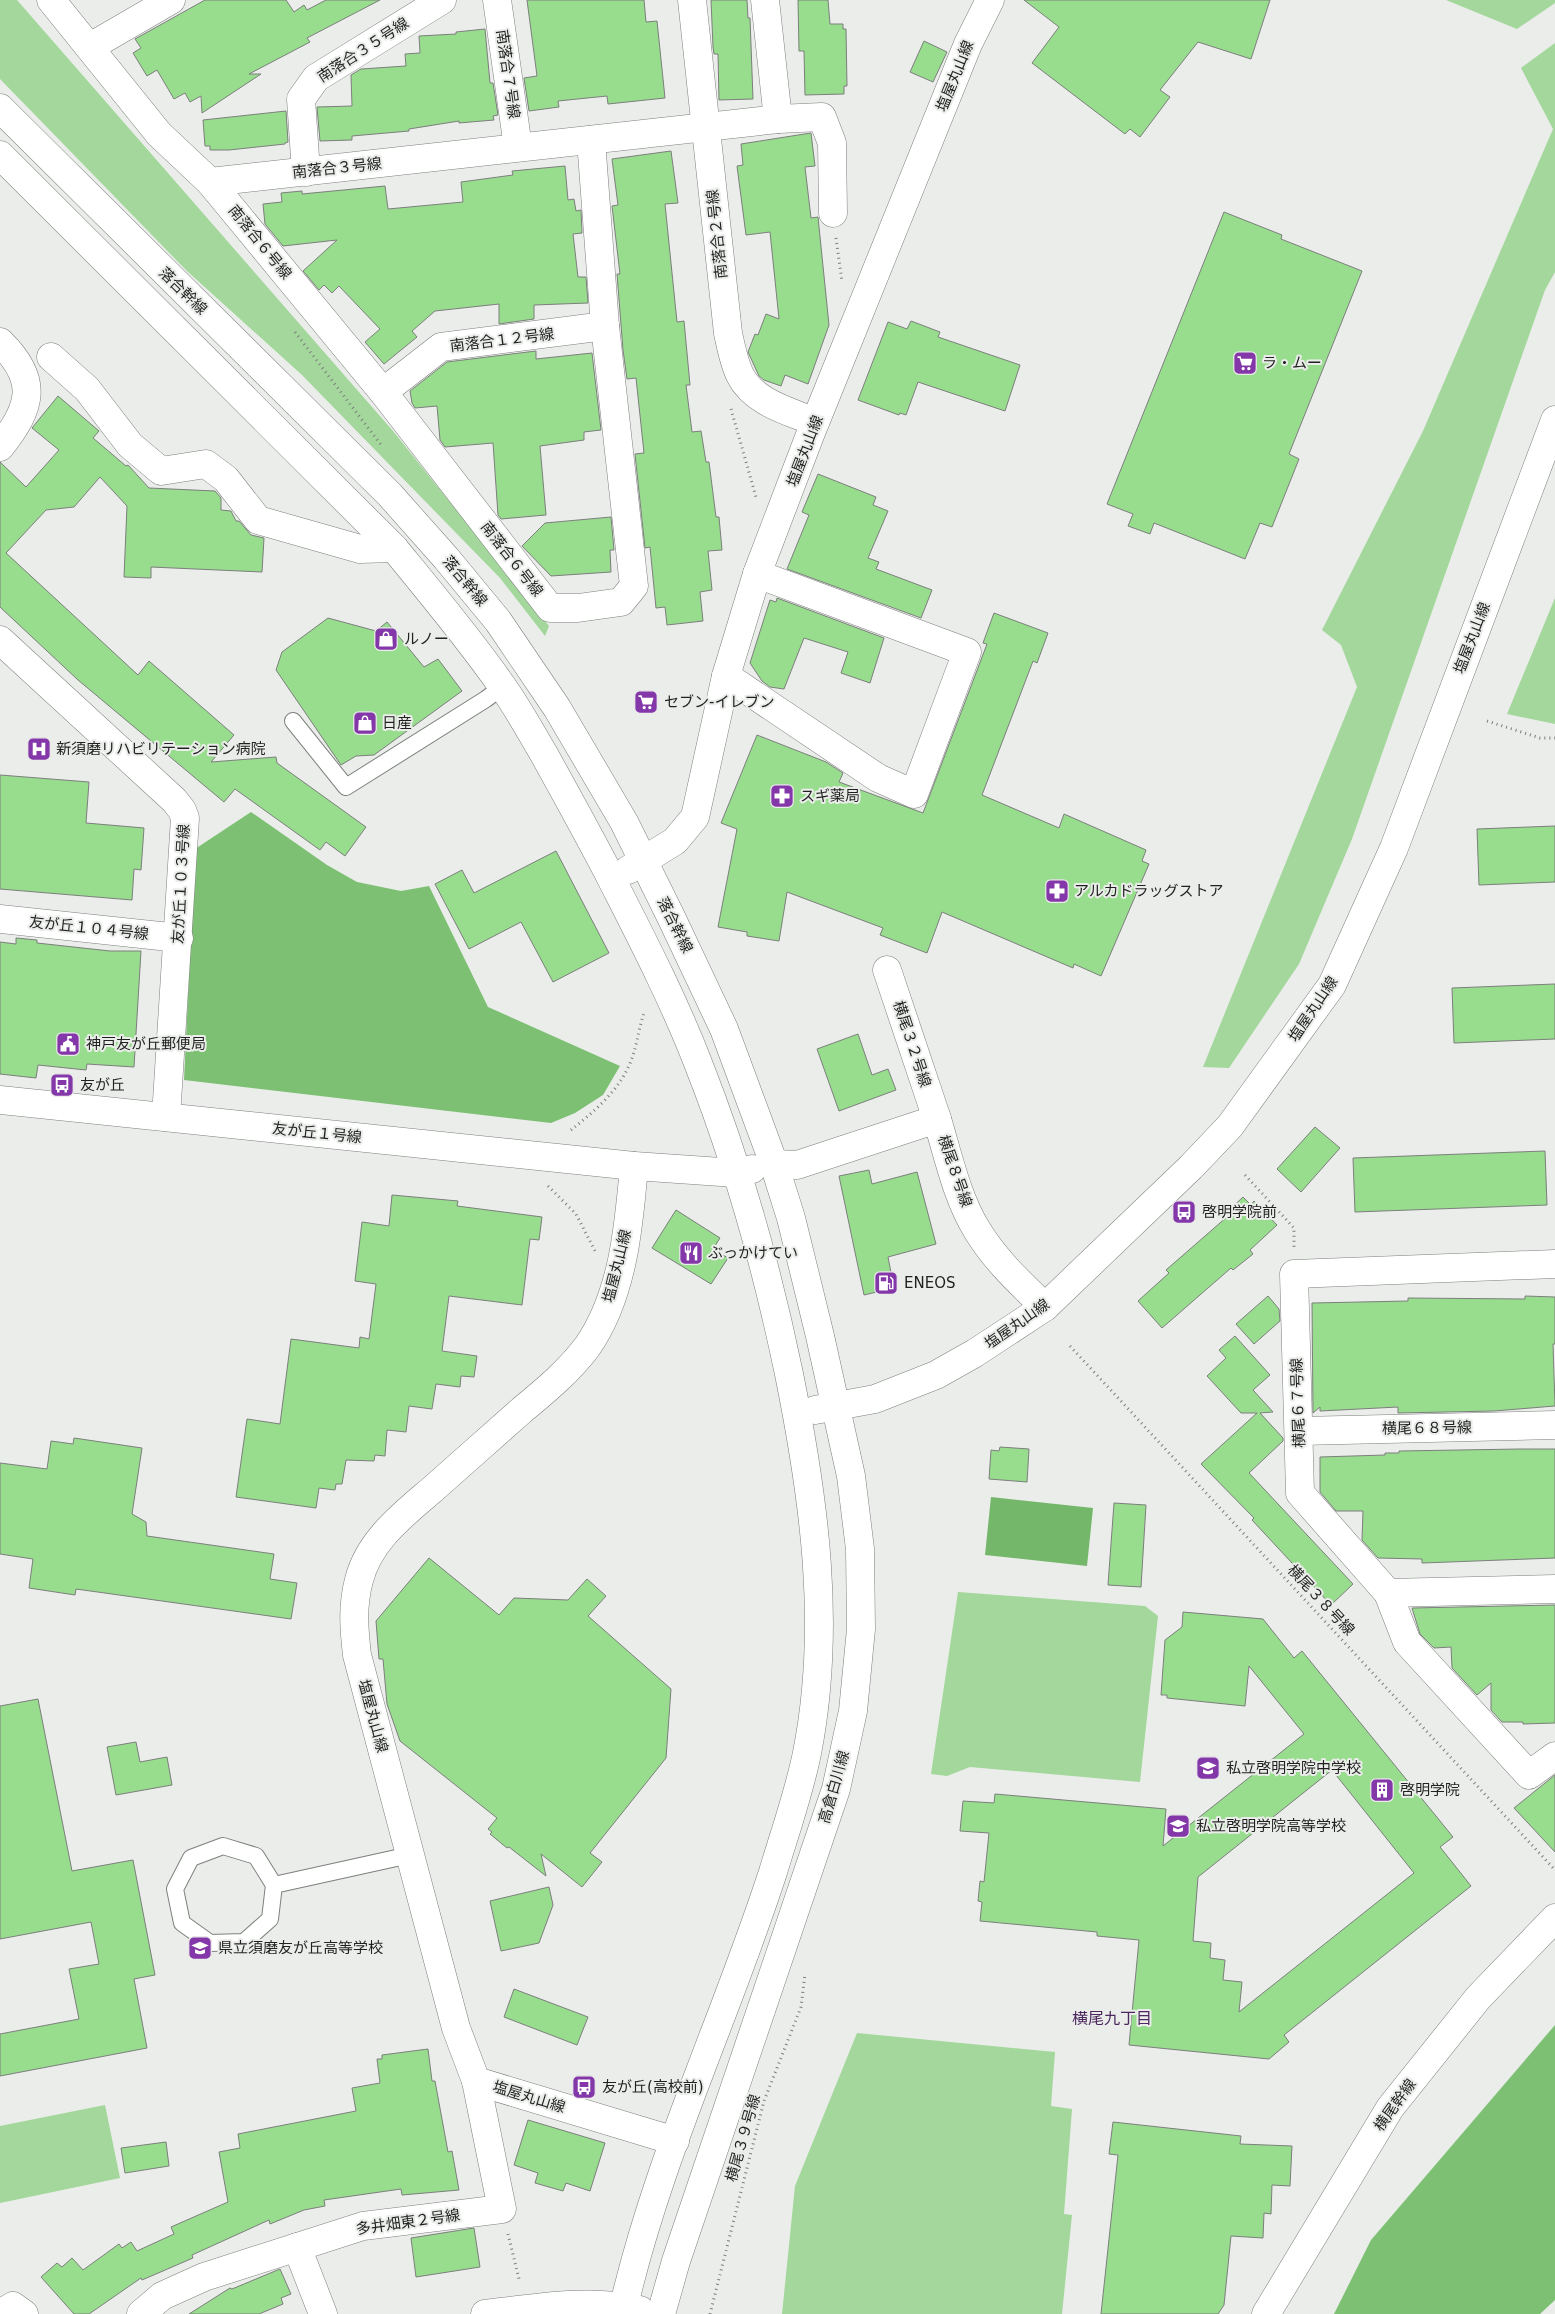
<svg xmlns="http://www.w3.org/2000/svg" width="1555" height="2314" font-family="'DejaVu Sans','Noto Sans JP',sans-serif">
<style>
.green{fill:#a3d79b}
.forest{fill:#7dc074}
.water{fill:#74b66a}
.building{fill:#98dc8e;stroke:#7c7f7c;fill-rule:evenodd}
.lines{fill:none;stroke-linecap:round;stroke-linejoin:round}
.service-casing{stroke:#7d807d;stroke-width:18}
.minor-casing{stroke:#7d807d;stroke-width:29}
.tertiary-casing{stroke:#7d807d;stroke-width:29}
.path{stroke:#7c7e7c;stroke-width:3;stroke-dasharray:1 4;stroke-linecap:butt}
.service{stroke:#fff;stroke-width:16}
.minor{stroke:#fff;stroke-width:28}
.tertiary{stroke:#fff;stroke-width:28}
.labels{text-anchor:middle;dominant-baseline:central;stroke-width:4;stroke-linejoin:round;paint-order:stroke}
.street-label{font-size:15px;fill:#1f201f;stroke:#eaede9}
.poi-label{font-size:15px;fill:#1f201f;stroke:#eaede9;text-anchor:start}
.neighbourhood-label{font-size:16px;fill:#4d285f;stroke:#eaede9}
</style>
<rect width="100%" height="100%" fill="#eaede9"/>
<g class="green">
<polygon points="0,0 17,0 393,431 549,626 545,636 500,578 302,375 187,271 0,79"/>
<polygon points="1446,0 1555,0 1555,3 1517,29"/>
<polygon points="1555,43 1555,272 1545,290 1352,839 1299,964 1229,1068 1203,1067 1357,687 1341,645 1322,630 1423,431 1553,129 1521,68"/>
<polygon points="1555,598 1555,724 1507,714"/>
<polygon points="958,1592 1145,1606 1158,1616 1140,1782 970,1767 947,1776 931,1774"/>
<polygon points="857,2033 1055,2052 1051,2106 1072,2109 1064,2214 1072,2215 1062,2314 782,2314 795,2186"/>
<polygon points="105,2105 120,2178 0,2203 0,2126"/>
</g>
<g class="forest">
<polygon points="251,812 327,865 357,882 401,891 429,886 488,1007 620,1066 603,1095 575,1113 551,1123 184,1080 195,849"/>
<polygon points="1555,2025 1555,2300 1540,2314 1334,2314 1371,2240"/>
</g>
<polygon class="water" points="991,1497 1093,1508 1087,1566 985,1555"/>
<g class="building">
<polygon points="205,0 286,0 294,12 304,5 307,10 326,0 380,0 307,38 310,42 249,74 261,74 202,113 201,96 190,102 185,93 174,99 157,70 147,76 133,53 141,48 135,39"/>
<polygon points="527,0 644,0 646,22 657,21 665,98 608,104 607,96 558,101 559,107 529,111 524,78 537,76"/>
<polygon points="711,0 747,0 748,18 750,18 753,99 719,100 718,54 714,54 713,47"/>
<polygon points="798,0 828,0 830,24 843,24 843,29 846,29 847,86 844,86 844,94 805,95 804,51 799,51"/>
<polygon points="1024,0 1270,0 1251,59 1198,42 1160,90 1170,97 1140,137 1130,129 1125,134 1032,63 1059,27"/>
<polygon points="485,29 490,83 493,83 498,115 493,116 494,120 459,123 459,121 409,129 409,131 352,136 352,140 320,141 317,107 352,106 351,75 361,69 406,66 405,54 420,53 419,36 456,34 456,32"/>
<polygon points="924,41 947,52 933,82 910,72"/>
<polygon points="286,111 288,142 285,143 285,144 229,150 210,150 210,146 205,146 203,120"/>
<polygon points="811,133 815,166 805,167 811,218 818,217 829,325 808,384 785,375 781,386 764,380 759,376 748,352 755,334 758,335 766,314 779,319 770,232 746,235 737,166 743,165 741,144"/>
<polygon points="671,151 678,203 665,204 677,322 684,321 690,385 686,385 692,432 701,431 706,462 709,462 716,517 719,517 722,550 708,551 712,590 700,592 703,621 667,625 665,607 656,608 650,547 645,548 635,454 644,453 636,378 627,379 623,350 617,274 620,274 612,206 618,205 612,159"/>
<polygon points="565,166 568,200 574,199 576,211 581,210 582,233 573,234 578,277 586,277 588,303 534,305 534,319 499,324 499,304 435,311 412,331 417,337 384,364 365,342 380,329 339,286 332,293 324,285 319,290 303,271 337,240 283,246 265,224 263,204 282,202 281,193 302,191 302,194 385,186 388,209 463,202 461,182 513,175 512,171"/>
<polygon points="1224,212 1282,235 1281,239 1362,271 1289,454 1299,459 1272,527 1260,523 1245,559 1154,523 1150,534 1128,526 1133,514 1107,504"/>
<polygon points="911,321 940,332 938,337 1020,365 1005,411 918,382 906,415 900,413 899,415 858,400 888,322 907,329"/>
<polygon points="536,351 536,359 592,353 601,430 584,432 584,440 540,446 546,515 501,519 498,515 493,443 445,447 440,440 437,406 415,408 412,403 410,391 447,362"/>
<polygon points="58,396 99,431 93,438 126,466 128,465 149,488 215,491 221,498 221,510 231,511 236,521 239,521 251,535 264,538 262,572 151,567 151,578 124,577 127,506 100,477 74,507 46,510 6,553 138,675 149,661 234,735 211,762 276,757 277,763 366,827 345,856 326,842 320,850 235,789 224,802 78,680 0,607 0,462 26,487 59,450 32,428"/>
<polygon points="818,474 876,497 873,505 888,511 868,558 879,562 876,569 932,590 921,618 787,569 809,515 802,512"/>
<polygon points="611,517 614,550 610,550 611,572 551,576 522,546 545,523"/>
<polygon points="777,598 884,638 870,683 841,673 848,652 804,638 784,689 770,687 762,681 750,663 770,600 776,602"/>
<polygon points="994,613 1048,633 1037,663 1033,661 982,795 1059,828 1064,814 1146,850 1142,861 1149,864 1101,976 1074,964 1073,968 942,912 927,953 880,935 883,928 787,892 779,941 747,936 747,932 718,927 737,829 721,823 757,735 826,762 843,773 839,782 923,813 987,644 983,643"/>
<polygon points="328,618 376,631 387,622 424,667 438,659 462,691 374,755 356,756 341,765 276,670 282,652"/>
<polygon points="0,775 89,782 86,823 144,828 141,870 134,869 132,900 0,889"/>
<polygon points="1555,826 1555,882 1479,885 1477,829"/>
<polygon points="556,851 609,953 553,982 521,922 469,949 435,884 462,870 474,893"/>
<polygon points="16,938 37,940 37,943 110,951 141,951 134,1067 87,1064 86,1070 38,1065 36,1078 0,1074 0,942 16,944"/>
<polygon points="1555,984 1555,1039 1454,1043 1452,988"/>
<polygon points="858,1034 872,1075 888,1069 896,1090 839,1111 817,1049"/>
<polygon points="1315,1127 1340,1148 1301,1192 1277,1169"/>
<polygon points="1545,1151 1547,1205 1355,1212 1353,1158"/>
<polygon points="869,1170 872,1184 917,1172 936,1244 888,1257 894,1288 864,1295 839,1176"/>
<polygon points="392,1195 458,1201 457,1206 542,1217 539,1240 530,1239 522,1305 449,1296 442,1351 477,1356 474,1377 461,1376 460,1387 436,1384 432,1409 409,1406 406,1432 387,1430 385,1456 375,1455 374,1461 346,1460 342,1484 336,1484 335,1490 319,1488 316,1508 236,1497 247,1419 280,1424 291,1339 359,1348 360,1337 369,1339 376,1284 355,1281 362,1222 389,1226"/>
<polygon points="1243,1197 1251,1205 1254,1201 1277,1225 1250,1250 1253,1254 1233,1270 1231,1268 1162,1328 1138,1301 1169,1273 1166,1270 1228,1216 1226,1213"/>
<polygon points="676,1210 720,1238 713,1249 728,1258 711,1284 652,1248"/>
<polygon points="1268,1296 1279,1309 1280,1321 1254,1344 1236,1324"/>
<polygon points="1525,1296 1555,1297 1555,1344 1553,1344 1555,1406 1494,1411 1398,1413 1398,1407 1320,1411 1320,1407 1313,1413 1312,1303 1408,1301 1408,1298 1525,1299"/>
<polygon points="1235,1336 1270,1375 1253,1390 1273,1412 1260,1413 1283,1438 1283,1441 1249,1473 1353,1584 1331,1605 1252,1520 1254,1518 1201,1464 1257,1413 1241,1413 1207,1376 1226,1358 1219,1350"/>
<polygon points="74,1438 142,1448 132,1514 146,1522 147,1536 274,1554 270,1579 297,1583 291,1619 76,1589 75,1595 29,1588 33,1559 0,1554 0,1463 47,1469 51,1441 73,1444"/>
<polygon points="1000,1447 1029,1449 1027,1482 989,1479 991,1450 999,1451"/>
<polygon points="1519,1449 1555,1449 1555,1558 1422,1563 1422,1559 1378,1558 1362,1540 1363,1511 1336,1511 1320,1492 1320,1457 1385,1455 1385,1453 1399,1453 1399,1451"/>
<polygon points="1114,1503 1146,1505 1141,1587 1108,1585"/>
<polygon points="429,1558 499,1615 514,1598 568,1600 587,1579 606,1596 588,1616 671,1689 666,1758 590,1853 602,1862 582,1887 541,1854 546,1876 509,1847 507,1848 490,1834 492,1832 488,1829 497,1818 400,1741 387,1704 383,1659 379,1659 376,1621"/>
<polygon points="1555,1605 1555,1723 1523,1724 1523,1722 1502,1722 1491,1710 1491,1683 1477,1695 1452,1668 1451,1647 1434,1648 1420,1634 1412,1608"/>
<path d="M 1183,1612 L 1263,1619 L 1294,1658 L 1302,1651 L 1453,1837 L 1440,1847 L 1471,1886 L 1284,2035 L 1289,2042 L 1269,2059 L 1129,2045 L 1139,1940 L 1097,1936 L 1097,1932 L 980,1921 L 982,1902 L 978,1901 L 980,1881 L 984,1882 L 989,1833 L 960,1831 L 963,1801 L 994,1803 L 995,1794 L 1166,1809 L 1163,1846 L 1304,1734 L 1249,1666 L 1245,1706 L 1167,1698 L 1167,1695 L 1161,1695 L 1165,1640 L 1182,1627 ZM 1332,1770 L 1414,1873 L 1239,2012 L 1242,1982 L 1223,1980 L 1225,1960 L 1210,1958 L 1211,1943 L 1193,1941 L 1198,1877 Z"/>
<polygon points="38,1699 72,1871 133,1860 155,1975 134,1979 147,2048 0,2076 0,2034 79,2019 69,1969 99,1964 91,1922 0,1939 0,1706"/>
<polygon points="136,1742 140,1762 167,1757 172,1785 116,1795 107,1747"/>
<polygon points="1555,1775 1555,1852 1514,1808"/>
<polygon points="549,1887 553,1905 539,1943 501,1951 490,1901"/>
<polygon points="514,1989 588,2017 577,2045 504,2017"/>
<polygon points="428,2049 432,2081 435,2081 448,2152 452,2151 459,2190 402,2195 401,2189 324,2200 325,2206 304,2210 270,2224 269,2220 192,2255 193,2258 142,2280 141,2278 89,2314 74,2314 41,2277 57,2263 62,2267 72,2258 83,2270 119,2244 122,2248 131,2242 137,2251 174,2234 171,2227 228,2202 219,2152 240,2148 238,2134 356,2111 352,2088 380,2083 377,2059 382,2059 382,2055"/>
<polygon points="528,2120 605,2143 590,2191 566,2183 563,2191 535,2183 538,2173 514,2165"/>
<polygon points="1113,2122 1241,2136 1240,2144 1292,2146 1290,2186 1272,2185 1271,2214 1264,2213 1263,2238 1231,2236 1224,2305 1218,2314 1101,2314 1118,2155 1109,2154"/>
<polygon points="166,2142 169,2166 125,2173 121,2148"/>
<polygon points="474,2228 480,2267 416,2277 411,2238"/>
<polygon points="280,2269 291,2294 281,2298 283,2304 259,2314 189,2314 230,2288 232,2289"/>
</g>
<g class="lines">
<g class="service-casing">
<g id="service">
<polyline points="293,721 346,787 486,699 503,686"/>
<polyline points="274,1885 256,1856 223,1846 191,1858 175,1889 182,1923 210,1943 244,1942 270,1919 274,1885 410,1855"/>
</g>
</g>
<g class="minor-casing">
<g id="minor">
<polyline points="51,0 159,134 210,182 778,119 822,117 832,143 833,213"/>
<polyline points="497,0 518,147"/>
<polyline points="765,0 778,119"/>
<polyline points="90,47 171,0"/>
<polyline points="306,172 301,99 316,78 442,0"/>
<polyline points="210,182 383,392 550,608 578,608 621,602 634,586 605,326 591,140"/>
<polyline points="51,357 87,389 130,445 161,471 206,464 226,479 258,520 360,549 394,548"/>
<polyline points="383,392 441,347 605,326"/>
<polyline points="726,676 878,778 914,794 967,652 757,574"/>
<polyline points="0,919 179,938"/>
<polyline points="887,970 937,1119"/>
<path d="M 774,1164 L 797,1165 L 937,1119 C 948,1155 957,1198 977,1230 C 995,1260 1020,1283 1045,1307"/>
<polyline points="1555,1264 1294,1274 1300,1493 1388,1593 1555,1589"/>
<polyline points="1300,1431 1555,1425"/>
<polyline points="1388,1593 1407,1642 1529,1775 1555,1756"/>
<polyline points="297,2247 323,2314"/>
<polyline points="0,2314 13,2306 24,2314"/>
<polyline points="141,2314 162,2296 204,2277 363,2226 502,2209 476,2081"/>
</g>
</g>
<g class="tertiary-casing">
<g id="tertiary">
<path d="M 692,0 L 728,333 C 731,347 734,363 740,375 C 754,403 789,411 815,422"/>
<polyline points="0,108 390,495 446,558 498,621 557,708 624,822 672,919 724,1029 774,1164 791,1218 820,1336 851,1476 860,1549 861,1629 853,1711 836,1789 676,2261 661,2314"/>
<path d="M 0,155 L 394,548 C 430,592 467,636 500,683 C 517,706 530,731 545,756 C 568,798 591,839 613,882 C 643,941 674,1001 698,1063 C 738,1164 767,1268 789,1374 C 814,1498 832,1626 807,1753 C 799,1793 785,1832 773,1872 C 725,2020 656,2162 622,2314"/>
<path d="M 0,342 C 39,380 32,407 0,447"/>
<polyline points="0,640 174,800 182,810 185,818 166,1117"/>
<polyline points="628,870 675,841 695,817 726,676 757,574 810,435 968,44 990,0"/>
<polyline points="0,1100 634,1166 736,1173 752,1169"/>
<path d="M 634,1166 C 629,1226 623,1296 587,1347 C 569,1371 545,1391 522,1410 C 493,1436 463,1462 434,1488 C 404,1514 369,1540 359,1580 C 352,1606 354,1629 357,1655 L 456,2028 L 476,2081 L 675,2141"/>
<polyline points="815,1410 875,1399 936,1375 975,1353 1045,1307 1191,1167 1230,1126 1332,985 1394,848 1555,420"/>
<path d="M 485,2314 C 535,2308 590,2298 640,2310"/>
<polyline points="1266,2314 1390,2108 1478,1998 1555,1918"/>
</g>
</g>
<g class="path">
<polyline points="836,238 842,282"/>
<polyline points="295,332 382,446"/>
<polyline points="731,409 756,497"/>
<polyline points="1487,721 1540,738 1555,738"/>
<path d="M 571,1130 C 595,1111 622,1088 632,1058 C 637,1044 639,1028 644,1013"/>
<polyline points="1245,1175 1294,1228 1294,1248"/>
<polyline points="548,1186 576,1214 595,1251"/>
<polyline points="1070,1346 1555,1870"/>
<polyline points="508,2234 519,2279"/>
<polyline points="710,2314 764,2101 801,2007 805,1974"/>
</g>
<use href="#service" class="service"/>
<use href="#minor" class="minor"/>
<use href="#tertiary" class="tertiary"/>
</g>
<defs>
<g id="supermarket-square" transform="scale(1.25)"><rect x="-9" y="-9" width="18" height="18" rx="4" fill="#8437a8" stroke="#eaede9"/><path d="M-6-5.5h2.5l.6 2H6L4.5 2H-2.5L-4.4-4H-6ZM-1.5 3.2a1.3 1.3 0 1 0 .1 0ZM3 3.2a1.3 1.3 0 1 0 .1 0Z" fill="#fff"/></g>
<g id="shop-square" transform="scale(1.25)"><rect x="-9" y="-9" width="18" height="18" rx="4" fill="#8437a8" stroke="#eaede9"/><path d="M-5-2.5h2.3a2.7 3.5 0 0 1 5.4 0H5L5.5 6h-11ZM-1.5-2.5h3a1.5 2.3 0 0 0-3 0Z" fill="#fff"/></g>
<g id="hospital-square" transform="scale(1.25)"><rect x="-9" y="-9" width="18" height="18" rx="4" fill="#8437a8" stroke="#eaede9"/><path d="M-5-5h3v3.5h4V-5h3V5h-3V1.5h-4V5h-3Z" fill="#fff"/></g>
<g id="pharmacy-square" transform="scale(1.25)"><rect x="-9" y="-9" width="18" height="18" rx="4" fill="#8437a8" stroke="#eaede9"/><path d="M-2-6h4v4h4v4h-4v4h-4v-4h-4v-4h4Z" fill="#fff"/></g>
<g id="civic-square" transform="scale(1.25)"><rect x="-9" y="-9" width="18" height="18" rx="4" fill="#8437a8" stroke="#eaede9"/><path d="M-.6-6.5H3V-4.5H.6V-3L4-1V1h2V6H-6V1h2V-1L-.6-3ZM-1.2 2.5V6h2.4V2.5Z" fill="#fff"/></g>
<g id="bus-square" transform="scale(1.25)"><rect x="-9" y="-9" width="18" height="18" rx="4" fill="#8437a8" stroke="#eaede9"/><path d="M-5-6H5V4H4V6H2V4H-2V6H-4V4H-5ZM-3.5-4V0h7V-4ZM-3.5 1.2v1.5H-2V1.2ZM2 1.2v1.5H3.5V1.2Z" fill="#fff"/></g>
<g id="restaurant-square" transform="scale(1.25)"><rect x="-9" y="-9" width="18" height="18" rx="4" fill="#8437a8" stroke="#eaede9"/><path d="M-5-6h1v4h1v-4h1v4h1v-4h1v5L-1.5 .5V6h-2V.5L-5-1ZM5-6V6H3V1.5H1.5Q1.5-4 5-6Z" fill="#fff"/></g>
<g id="fuel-square" transform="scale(1.25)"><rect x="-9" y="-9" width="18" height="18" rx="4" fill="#8437a8" stroke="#eaede9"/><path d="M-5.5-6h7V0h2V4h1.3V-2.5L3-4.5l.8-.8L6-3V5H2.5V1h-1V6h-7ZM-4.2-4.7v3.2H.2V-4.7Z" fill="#fff"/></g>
<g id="school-square" transform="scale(1.25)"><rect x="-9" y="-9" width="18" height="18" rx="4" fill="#8437a8" stroke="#eaede9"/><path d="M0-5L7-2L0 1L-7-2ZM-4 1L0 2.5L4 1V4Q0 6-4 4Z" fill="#fff"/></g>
<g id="building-square" transform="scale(1.25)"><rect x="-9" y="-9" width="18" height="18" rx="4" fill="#8437a8" stroke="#eaede9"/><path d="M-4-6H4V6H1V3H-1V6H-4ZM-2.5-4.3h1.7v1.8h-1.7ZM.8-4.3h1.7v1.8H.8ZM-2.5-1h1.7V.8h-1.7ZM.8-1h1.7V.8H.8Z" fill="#fff"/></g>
</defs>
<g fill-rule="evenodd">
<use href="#supermarket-square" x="1245" y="363"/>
<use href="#shop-square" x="386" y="639"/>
<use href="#supermarket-square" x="646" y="702"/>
<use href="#shop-square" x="365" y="723"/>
<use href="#hospital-square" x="39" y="749"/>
<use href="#pharmacy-square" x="782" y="796"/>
<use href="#pharmacy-square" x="1057" y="891"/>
<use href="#civic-square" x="68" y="1044"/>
<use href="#bus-square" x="62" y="1085"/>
<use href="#bus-square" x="1184" y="1212"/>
<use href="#restaurant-square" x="691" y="1253"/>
<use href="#fuel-square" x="886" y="1283"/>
<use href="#school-square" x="1208" y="1768"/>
<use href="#building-square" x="1382" y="1790"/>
<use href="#school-square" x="1178" y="1826"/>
<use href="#school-square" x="200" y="1948"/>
<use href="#bus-square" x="584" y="2087"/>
</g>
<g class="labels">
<g class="street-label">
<text transform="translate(363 50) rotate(-33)">南落合３５号線</text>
<text transform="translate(508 74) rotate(82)">南落合７号線</text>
<text transform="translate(955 76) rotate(-68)">塩屋丸山線</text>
<text transform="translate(337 168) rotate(-6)">南落合３号線</text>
<text transform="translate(717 234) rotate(-96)">南落合２号線</text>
<text transform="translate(260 242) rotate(51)">南落合６号線</text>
<text transform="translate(183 291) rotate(44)">落合幹線</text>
<text transform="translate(502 340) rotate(-7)">南落合１２号線</text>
<text transform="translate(805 451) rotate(-69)">塩屋丸山線</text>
<text transform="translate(512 559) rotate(52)">南落合６号線</text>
<text transform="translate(465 581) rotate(50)">落合幹線</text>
<text transform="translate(1472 638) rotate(-69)">塩屋丸山線</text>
<text transform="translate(181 884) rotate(-87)">友が丘１０３号線</text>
<text transform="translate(675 925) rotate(63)">落合幹線</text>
<text transform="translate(89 928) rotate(6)">友が丘１０４号線</text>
<text transform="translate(1313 1009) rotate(-56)">塩屋丸山線</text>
<text transform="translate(912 1044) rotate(72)">横尾３２号線</text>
<text transform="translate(317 1133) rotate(6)">友が丘１号線</text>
<text transform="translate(955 1171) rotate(71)">横尾８号線</text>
<text transform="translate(617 1266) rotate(-76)">塩屋丸山線</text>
<text transform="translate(1017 1324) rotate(-35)">塩屋丸山線</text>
<text transform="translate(1298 1403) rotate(-92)">横尾６７号線</text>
<text transform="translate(1427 1428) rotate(-1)">横尾６８号線</text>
<text transform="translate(1321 1600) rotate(47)">横尾３８号線</text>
<text transform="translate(373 1716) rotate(75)">塩屋丸山線</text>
<text transform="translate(834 1787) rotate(-74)">高倉白川線</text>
<text transform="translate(529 2097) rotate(17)">塩屋丸山線</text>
<text transform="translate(1395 2105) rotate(-54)">横尾幹線</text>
<text transform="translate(743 2138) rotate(-74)">横尾３９号線</text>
<text transform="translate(408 2222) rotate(-8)">多井畑東２号線</text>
</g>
<g class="poi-label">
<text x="1262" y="363">ラ・ムー</text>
<text x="404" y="639">ルノー</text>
<text x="664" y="702">セブン-イレブン</text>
<text x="382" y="723">日産</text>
<text x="56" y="749">新須磨リハビリテーション病院</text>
<text x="800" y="796">スギ薬局</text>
<text x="1074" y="891">アルカドラッグストア</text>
<text x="86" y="1044">神戸友が丘郵便局</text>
<text x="80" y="1085">友が丘</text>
<text x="1202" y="1212">啓明学院前</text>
<text x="708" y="1253">ぶっかけてい</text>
<text x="904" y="1283">ENEOS</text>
<text x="1226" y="1768">私立啓明学院中学校</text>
<text x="1400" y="1790">啓明学院</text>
<text x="1196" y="1826">私立啓明学院高等学校</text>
<text x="218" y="1948">県立須磨友が丘高等学校</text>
<text x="602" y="2087">友が丘(高校前)</text>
</g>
<g class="neighbourhood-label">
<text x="1112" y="2018">横尾九丁目</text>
</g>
</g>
</svg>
